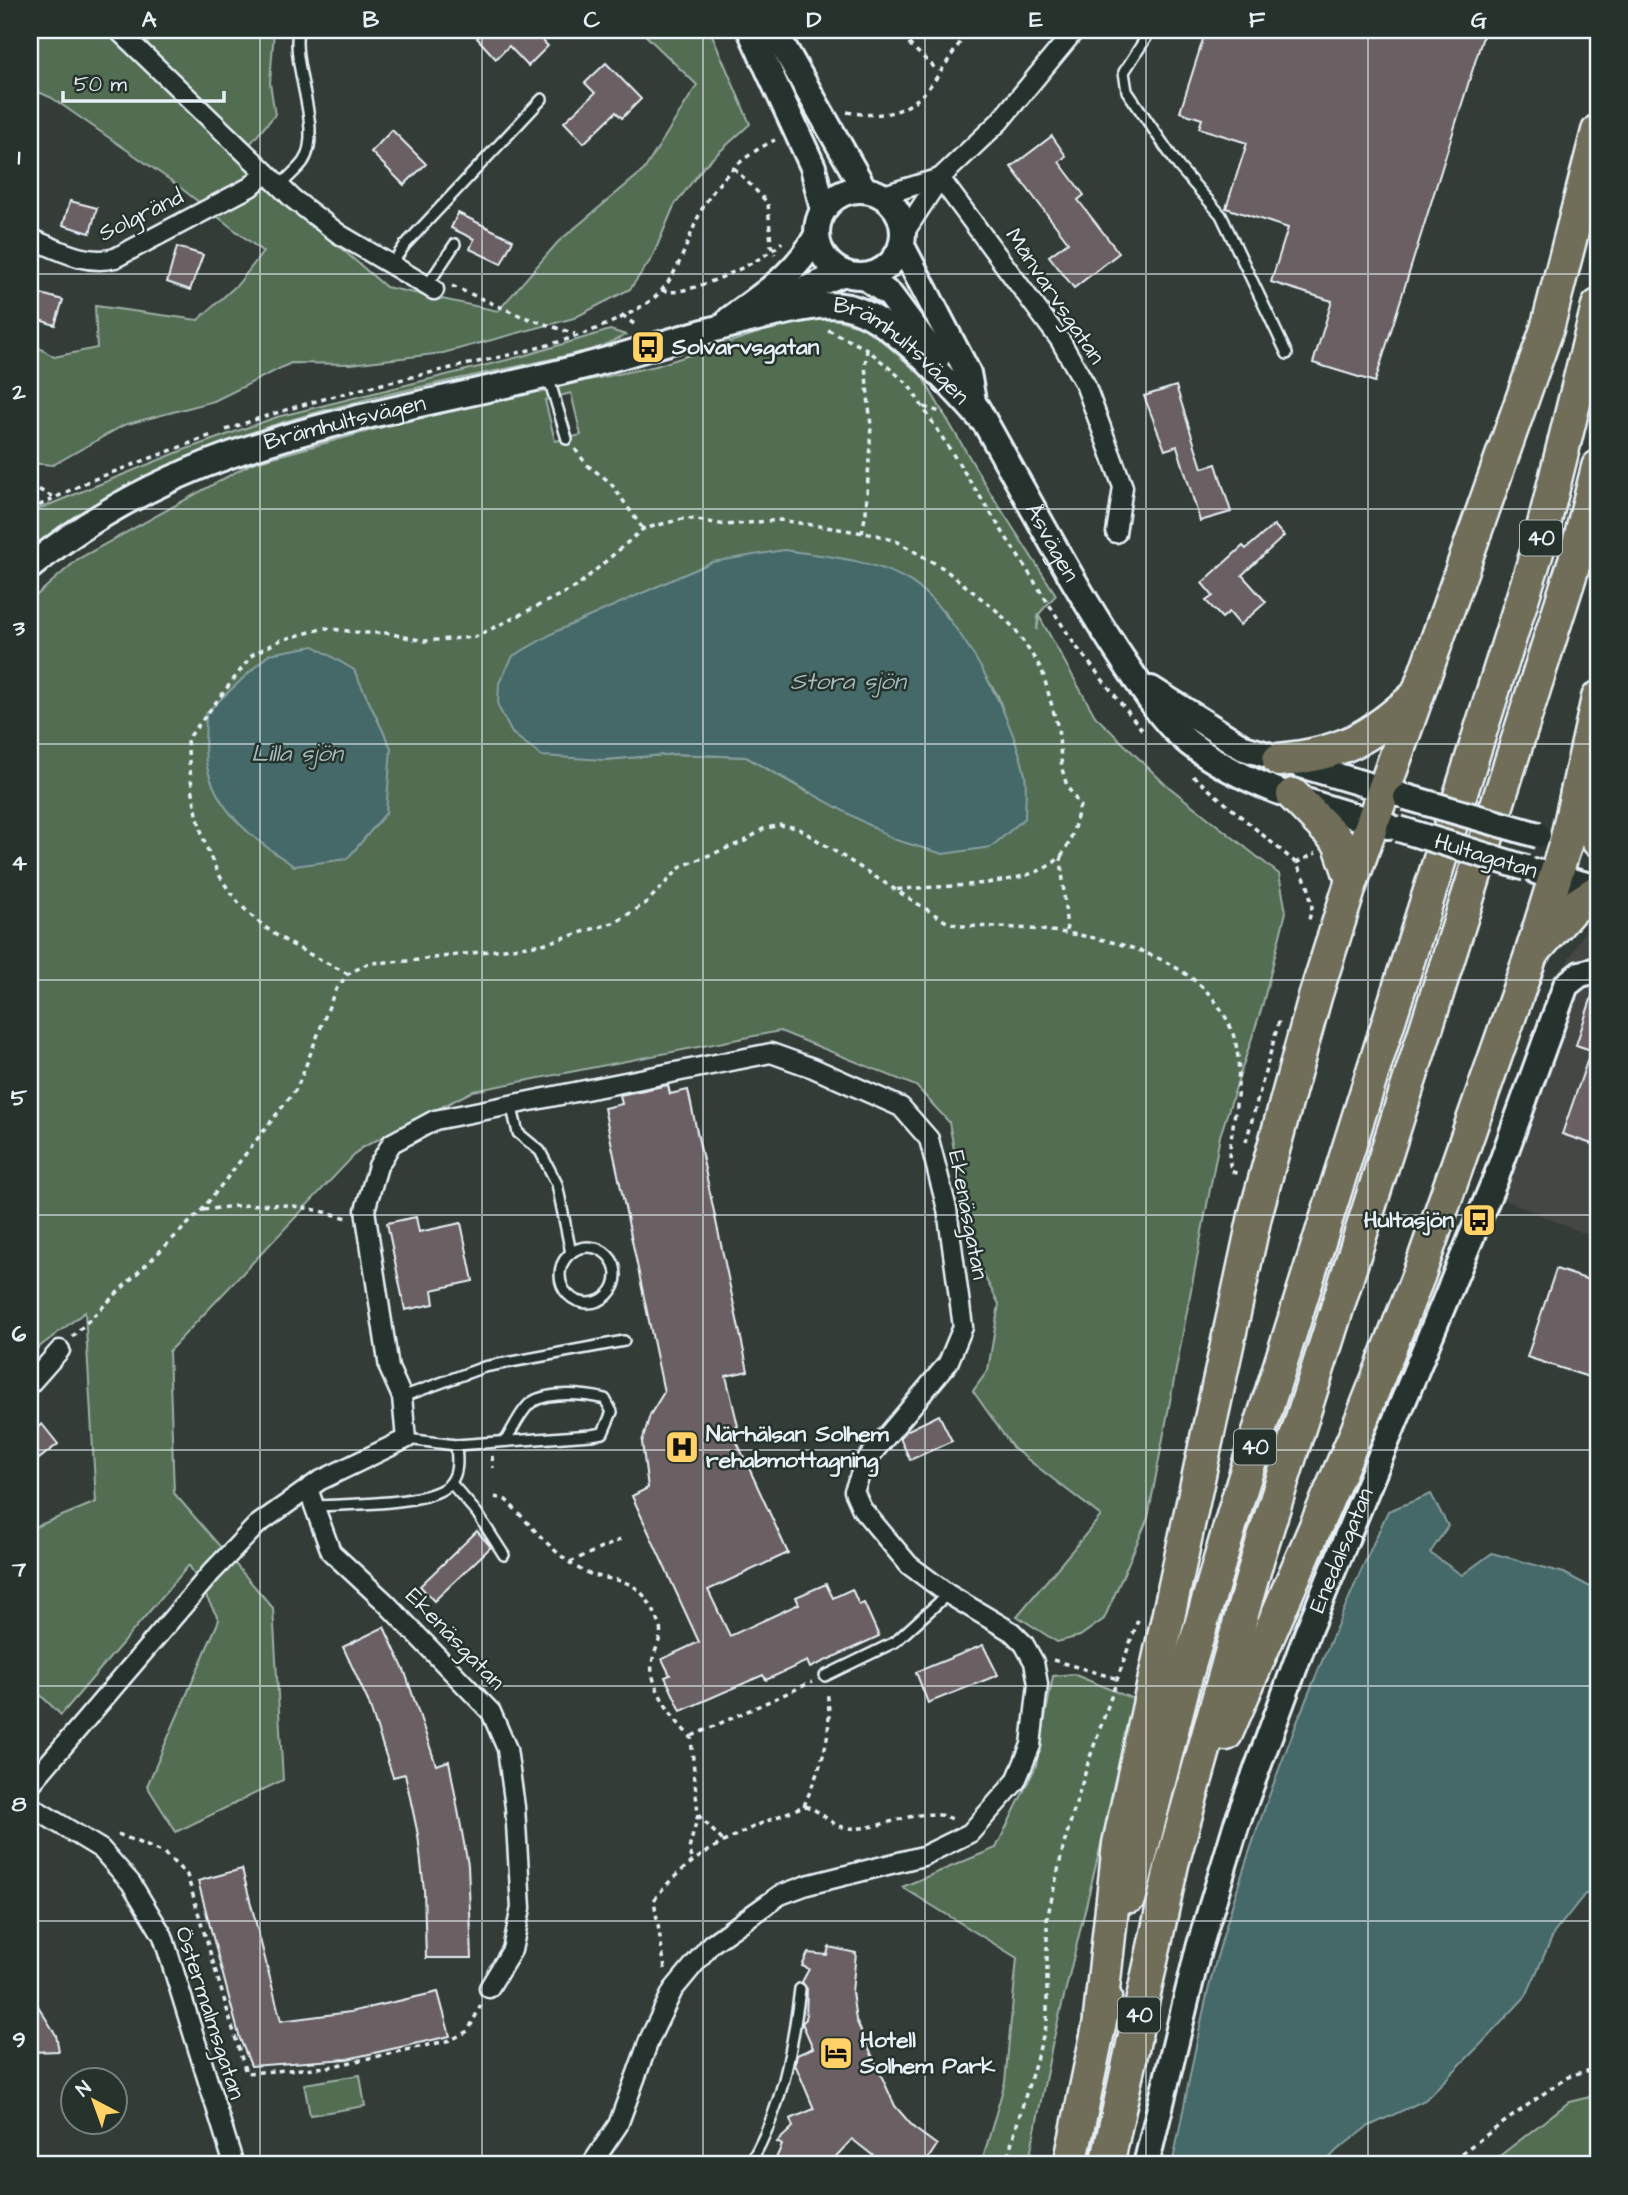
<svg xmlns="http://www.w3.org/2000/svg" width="1628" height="2195" font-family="'Architects Daughter',sans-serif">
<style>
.built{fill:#444645}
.green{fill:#526d53;stroke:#9dafa6;stroke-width:2;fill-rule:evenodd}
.water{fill:#446967;stroke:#869fa1;stroke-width:2}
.building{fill:#6a5f64;stroke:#e8f1f8;stroke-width:2}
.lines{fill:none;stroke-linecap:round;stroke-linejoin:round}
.lane-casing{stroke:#e8f1f8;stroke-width:14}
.street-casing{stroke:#e8f1f8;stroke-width:23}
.secondary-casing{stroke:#e8f1f8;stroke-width:30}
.highway-casing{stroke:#e8f1f8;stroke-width:37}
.path{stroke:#e8f1f8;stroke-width:3.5;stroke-dasharray:5 5;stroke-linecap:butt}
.lane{stroke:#26332d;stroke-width:9}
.street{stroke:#26332d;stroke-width:18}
.secondary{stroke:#26332d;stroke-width:24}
.highway{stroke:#706e59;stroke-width:32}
.secondary-bridge-casing{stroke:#e8f1f8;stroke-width:30;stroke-linecap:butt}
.secondary-bridge{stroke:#26332d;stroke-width:24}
.grid{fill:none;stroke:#e8f1f8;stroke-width:2;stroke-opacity:0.55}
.labels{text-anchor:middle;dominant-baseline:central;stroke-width:5;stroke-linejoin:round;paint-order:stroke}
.shield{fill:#26332d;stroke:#aeb8bb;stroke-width:2}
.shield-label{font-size:21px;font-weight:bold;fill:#e8f1f8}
.street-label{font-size:23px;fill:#e8f1f8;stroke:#26332d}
.poi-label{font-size:23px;font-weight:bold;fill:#e8f1f8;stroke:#26332d;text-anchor:start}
.water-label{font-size:24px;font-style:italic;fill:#a6bbbe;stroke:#26332d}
.neatline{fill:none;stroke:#e8f1f8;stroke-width:2.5}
.grid-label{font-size:23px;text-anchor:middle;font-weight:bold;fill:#e8f1f8}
</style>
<rect width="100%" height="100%" fill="#343c38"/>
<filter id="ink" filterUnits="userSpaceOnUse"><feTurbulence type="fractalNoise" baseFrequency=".0143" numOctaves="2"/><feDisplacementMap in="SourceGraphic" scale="14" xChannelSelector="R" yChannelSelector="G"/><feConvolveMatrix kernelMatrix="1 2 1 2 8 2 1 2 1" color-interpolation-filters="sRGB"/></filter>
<g filter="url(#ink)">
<polygon class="built" points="1587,927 1598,928 1598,1239 1476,1188 1544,1003"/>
<g class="green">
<polygon points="30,30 274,30 270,83 275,115 237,159 386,287 498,311 558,242 644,170 697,85 640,30 710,30 750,124 705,165 674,206 652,258 630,289 574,318 443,353 351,364 291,363 214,401 124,425 53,465 30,463 30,342 54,357 97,348 95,306 198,320 238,284 263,252 173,182 52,98 30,88"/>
<path d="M 827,317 L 867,328 L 921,375 L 988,489 L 1056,595 L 1038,615 L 1037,630 L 1039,616 L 1095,716 L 1164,783 L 1279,874 L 1286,912 L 1262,1007 L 1220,1136 L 1148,1518 L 1104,1619 L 1080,1636 L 1057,1642 L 1017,1616 L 1101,1516 L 1013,1448 L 973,1391 L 988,1370 L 999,1304 L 973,1255 L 949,1122 L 916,1086 L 780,1031 L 473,1091 L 361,1148 L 169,1351 L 174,1493 L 273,1608 L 283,1780 L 176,1832 L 147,1786 L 219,1620 L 189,1565 L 61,1715 L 30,1685 L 30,1529 L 96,1502 L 85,1312 L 30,1354 L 30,601 L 78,559 L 252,463 L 442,411 L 656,366 L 789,323 ZM 571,393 L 581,435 L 555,441 L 545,400 ZM 944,611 L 998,696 L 1025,776 L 809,793 L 746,757 L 675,754 L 604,760 Z"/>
<path d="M 610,330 L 626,335 L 599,348 C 477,378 351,395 233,439 C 161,466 91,506 30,552 L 30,514 L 34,511 L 181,451 L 277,417 L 523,356 Z"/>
<polygon points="1073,1674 1136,1700 1052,2046 1028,2165 981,2165 1005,2082 1017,1958 902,1887 996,1848 1036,1766 1053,1676"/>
<polygon points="360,2075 365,2106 310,2115 304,2084"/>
<polygon points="1598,2095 1598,2165 1488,2165 1569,2102"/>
</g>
<g class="water">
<path d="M 784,550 C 825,556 868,559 904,578 C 956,605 1014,719 1025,775 C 1027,789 1025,805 1025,818 L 991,847 L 943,854 L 896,840 L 746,757 L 675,754 L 604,760 L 542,756 L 512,733 L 498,706 L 499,683 L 513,656 L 557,631 L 712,562 Z"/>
<path d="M 314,646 L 354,670 L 391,748 L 386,813 L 347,859 L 294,866 C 254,839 216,813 206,762 C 204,747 206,729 206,713 L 269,654 Z"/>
<path d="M 1431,1494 L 1448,1526 L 1430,1553 L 1462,1575 L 1492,1553 L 1564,1573 L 1598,1591 L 1598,1894 L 1585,1894 L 1554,1933 L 1526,1996 L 1482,2043 L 1425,2100 L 1367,2127 L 1336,2151 L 1323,2165 L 1172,2165 C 1185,2105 1195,2043 1210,1983 C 1252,1822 1319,1662 1388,1511 Z"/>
</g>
<g class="building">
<polygon points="485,30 532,30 548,46 528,66 509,46 496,59 477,38"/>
<polygon points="1206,30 1485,30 1375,382 1313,363 1332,301 1271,282 1288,228 1226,208 1247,143 1199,128 1202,119 1180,112"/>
<polygon points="606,63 641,99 622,118 616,112 584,143 564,122 595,93 585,83"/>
<polygon points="392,130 426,164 404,185 371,152"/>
<polygon points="1052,136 1066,156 1059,162 1084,195 1078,200 1119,253 1074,288 1049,256 1068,242 1011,167"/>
<polygon points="70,201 97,208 90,233 63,225"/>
<polygon points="458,213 513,240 501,264 470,249 474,239 451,228"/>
<polygon points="177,247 203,255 190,290 167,282"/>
<polygon points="30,291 63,300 55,325 30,317"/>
<polygon points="1176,386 1202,468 1216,464 1231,512 1200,521 1177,446 1165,450 1144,396"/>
<polygon points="1274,525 1284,536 1242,575 1266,602 1240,625 1229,612 1222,618 1206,601 1213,596 1202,583 1243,546 1246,549"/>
<polygon points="1595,987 1598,987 1598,1146 1562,1134 1591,1050 1576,1045"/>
<polygon points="668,1085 670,1094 688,1090 748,1371 726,1376 738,1426 731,1429 788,1553 708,1590 730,1636 799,1604 796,1597 826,1584 833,1598 852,1589 859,1605 864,1603 879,1636 810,1668 807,1661 766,1680 763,1675 681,1711 665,1677 670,1675 662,1659 699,1642 632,1496 648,1488 642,1442 650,1415 664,1392 604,1108 622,1104 620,1095"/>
<polygon points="416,1217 419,1232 461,1223 473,1281 432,1290 434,1304 405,1310 387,1223"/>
<polygon points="1556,1269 1598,1283 1598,1380 1527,1357"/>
<polygon points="939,1415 952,1441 910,1460 900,1438 906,1431"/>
<polygon points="42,1424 58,1444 30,1466 30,1433"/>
<polygon points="477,1531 491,1547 434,1601 420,1586"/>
<polygon points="384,1627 405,1672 436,1765 449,1761 468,1865 472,1958 426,1958 424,1890 418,1835 405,1774 393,1777 368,1701 343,1647"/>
<polygon points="983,1645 998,1675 928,1703 916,1672"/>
<polygon points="242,1869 281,2021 350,2012 438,1992 450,2036 347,2059 251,2066 240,2039 198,1881"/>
<polygon points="829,1947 856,1953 852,1992 856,2020 895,2106 914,2128 937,2145 924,2165 885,2165 852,2139 828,2165 773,2165 782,2145 777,2142 793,2127 790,2119 814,2109 795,2064 797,2055 813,2048 802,2023 806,2019 807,1989 802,1982 809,1969 802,1966 808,1953 827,1955"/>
<polygon points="30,1993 56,2035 59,2051 30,2052"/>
</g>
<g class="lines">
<g class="lane-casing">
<g id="lane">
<polyline points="1151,30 1124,72 1127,91 1179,167 1221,215 1287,354"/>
<path d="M 280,186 C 287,178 297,170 303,162 C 324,131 291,67 298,30"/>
<polyline points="391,265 405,245 542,99"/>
<polyline points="427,286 455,244"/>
<polyline points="548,376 567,439"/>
<polyline points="511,1104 518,1133 540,1151 557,1184 571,1253"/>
<circle cx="588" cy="1275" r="28"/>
<polyline points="402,1397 484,1367 624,1341"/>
<path d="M 406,1439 L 456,1445 L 591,1435 L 603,1433 L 612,1412 L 605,1399 C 585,1394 550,1391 532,1402 C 522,1409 513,1429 506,1440"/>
<polyline points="451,1483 477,1513 504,1555"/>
<path d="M 314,1506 C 343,1504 435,1506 451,1482 C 459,1472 457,1457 456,1445"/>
<polyline points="825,1676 895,1642 948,1594"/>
<path d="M 749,2165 C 782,2110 792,2052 800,1989"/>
</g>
</g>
<g class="street-casing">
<g id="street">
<polyline points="118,30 293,199 339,234 434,290"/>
<polyline points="940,178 1060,340 1085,384 1123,487 1116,533"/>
<polyline points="883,195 940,178"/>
<polyline points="904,233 940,178 999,122 1075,30"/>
<path d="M 30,238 C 57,249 86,266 115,258 L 250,187 L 266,173"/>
<polyline points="30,1384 60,1350"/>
<polyline points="308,1489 331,1552 385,1602 491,1712 507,1749 515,1807 521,1908 512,1950 489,1988"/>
<polyline points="30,1785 211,1573 257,1525 319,1481 406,1439 402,1397 389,1368 365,1210 378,1166 392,1143 435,1120 771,1053 813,1068 901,1107 929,1139 947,1209 963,1327 948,1363 865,1462 854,1491 862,1509 909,1565 948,1594 1012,1632 1024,1644 1034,1662 1038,1684 1031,1745 1016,1781 970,1833 923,1856 807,1885 780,1895 711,1944 673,1990 650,2038 618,2125 591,2165"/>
<polyline points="30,1806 101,1849 131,1883 163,1936 234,2165"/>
</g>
</g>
<g class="secondary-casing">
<g id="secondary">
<polyline points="750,30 813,167 823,210"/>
<polyline points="774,30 864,189"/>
<circle cx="860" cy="233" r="43"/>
<polyline points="902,246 968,373 973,401"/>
<polyline points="864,276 890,295 937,358"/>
<polyline points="774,302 844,273"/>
<path d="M 730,319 C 765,293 796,274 817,235"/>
<path id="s1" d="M 977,408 C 1027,496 1072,585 1129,669 C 1147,695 1163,723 1189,743 C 1245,787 1320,806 1388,826"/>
<path id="s2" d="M 30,567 C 197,427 396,417 596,363 C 657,346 717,326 780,313 C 801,309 826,302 848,307 C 891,316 954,389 984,422"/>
<polyline points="1151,689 1244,748 1398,794"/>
<polyline points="1538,872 1598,888"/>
<path id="s3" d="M 1146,2165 L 1198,1951 L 1236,1826 L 1308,1631 L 1497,1175 L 1566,985 L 1580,974 L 1598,970"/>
</g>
</g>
<g class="highway-casing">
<g id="highway">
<path d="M 1279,760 C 1341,754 1370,738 1416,696"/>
<polyline points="1577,792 1583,818 1598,841"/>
<polyline points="1293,795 1339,842 1352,880"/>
<polyline points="1537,948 1572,908 1598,891"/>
<polyline points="1226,1734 1357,1431 1419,1274 1530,958 1566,842 1598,698"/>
<polyline points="1130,1896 1184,1683 1240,1492 1538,549 1598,306"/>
<polyline points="1100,2017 1119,1844 1255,1216 1315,997 1352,880 1547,329 1598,131"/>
<polyline points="1070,2165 1105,1997"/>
<polyline points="1107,2165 1172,1864 1258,1557 1575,560 1598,467"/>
</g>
</g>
<g class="path">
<polyline points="894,30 938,71"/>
<polyline points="804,36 825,30"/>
<path d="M 847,112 C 921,126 931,81 969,30"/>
<polyline points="734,168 768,203 771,245 775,254"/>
<polyline points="452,286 521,316 575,334"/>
<path d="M 662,290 C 680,301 768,259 782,242"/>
<polyline points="622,315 638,327"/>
<polyline points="828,330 867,349 908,384 1075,645 1143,731"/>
<polyline points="924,407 944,413"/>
<path d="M 226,430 C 299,403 376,385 451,368 C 517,353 590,340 647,303 C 677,284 686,242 700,213 C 716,181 743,155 775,140"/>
<polyline points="575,449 587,465 610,482 643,529"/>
<polyline points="30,485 55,498"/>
<polyline points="30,510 87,482 212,435"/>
<polyline points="862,533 866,512 871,426 865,365 867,349"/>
<polyline points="1193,776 1296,863 1308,885 1312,907 1309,920"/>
<polyline points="1061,856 1067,932"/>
<polyline points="1296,863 1316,853"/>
<path d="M 348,974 C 319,958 285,944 260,923 C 202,876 193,809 187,740 L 253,654 L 281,640 L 325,628 L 363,633 L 387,633 L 424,641 L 475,637 L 576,587 L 643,529 L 686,518 L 726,525 L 780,520 L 877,535 L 898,542 L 943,568 L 996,610 L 1015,629 L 1042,670 L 1058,728 L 1062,769 L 1067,786 L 1080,806 C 1075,822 1072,844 1060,857 C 1030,889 936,885 892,890"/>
<polyline points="1246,1142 1279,1021"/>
<path d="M 203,1210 C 262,1202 289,1201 347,1218"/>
<path d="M 72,1337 L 202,1210 L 297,1088 L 335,991 L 348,974 L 369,963 L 410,961 L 543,944 L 616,922 L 646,903 L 682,866 L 745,841 L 763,829 L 780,825 L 798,828 L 945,921 L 960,926 C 1048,927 1195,935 1232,1031 C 1247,1070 1232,1118 1229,1158 L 1231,1171 L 1238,1174"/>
<polyline points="492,1456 493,1468"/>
<path d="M 495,1497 L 506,1500 C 528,1522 550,1550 576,1567 C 612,1589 634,1566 657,1618 C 666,1637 655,1645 652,1663 C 648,1684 676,1724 691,1737 L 698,1815 L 689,1849 L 693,1861"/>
<polyline points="570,1562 622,1539"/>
<polyline points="1053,1660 1118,1679"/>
<polyline points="692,1736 812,1682"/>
<path d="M 804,1806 C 821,1764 834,1737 827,1691"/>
<polyline points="698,1815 723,1841"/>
<polyline points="118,1834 164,1853 187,1875 246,2073 329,2067 451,2040 468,2031 481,2005"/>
<path d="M 665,1969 L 654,1900 C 690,1851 749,1828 804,1806 C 821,1809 830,1826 847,1828 C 883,1832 921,1802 954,1820"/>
<polyline points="1005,2165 1047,2023 1047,1919 1064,1844 1089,1760 1139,1617"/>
<polyline points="1445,2165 1568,2076 1598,2068"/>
</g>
<use href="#lane" class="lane"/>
<use href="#street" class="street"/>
<use href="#secondary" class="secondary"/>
<use href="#highway" class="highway"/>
<g class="secondary-bridge-casing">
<g id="secondary-bridge">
<polyline points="1406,797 1538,835"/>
<polyline points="1399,829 1526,868"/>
</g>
</g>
<use href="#secondary-bridge" class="secondary-bridge"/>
</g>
</g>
<path class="grid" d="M 260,30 L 260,2165M 482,30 L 482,2165M 703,30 L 703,2165M 925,30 L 925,2165M 1146,30 L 1146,2165M 1368,30 L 1368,2165M 30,274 L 1598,274M 30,509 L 1598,509M 30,744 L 1598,744M 30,980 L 1598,980M 30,1215 L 1598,1215M 30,1450 L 1598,1450M 30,1686 L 1598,1686M 30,1921 L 1598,1921"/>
<defs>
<g id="bus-square" transform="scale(1.75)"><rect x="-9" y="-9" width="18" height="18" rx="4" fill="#ffd166" stroke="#26332d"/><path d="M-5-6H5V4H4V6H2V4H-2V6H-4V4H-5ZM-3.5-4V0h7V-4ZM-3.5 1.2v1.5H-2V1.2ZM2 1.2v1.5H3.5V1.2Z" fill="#111"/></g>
<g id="hospital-square" transform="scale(1.75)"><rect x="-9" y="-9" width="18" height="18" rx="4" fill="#ffd166" stroke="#26332d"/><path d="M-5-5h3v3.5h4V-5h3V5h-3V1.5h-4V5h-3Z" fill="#111"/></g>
<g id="hotel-square" transform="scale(1.75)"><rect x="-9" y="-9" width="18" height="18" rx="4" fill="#ffd166" stroke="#26332d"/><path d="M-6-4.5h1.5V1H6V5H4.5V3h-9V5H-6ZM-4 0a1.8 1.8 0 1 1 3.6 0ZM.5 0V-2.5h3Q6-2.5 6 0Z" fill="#111"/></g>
</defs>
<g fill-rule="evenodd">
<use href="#bus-square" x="648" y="347"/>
<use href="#bus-square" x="1479" y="1220"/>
<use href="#hospital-square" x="682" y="1447"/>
<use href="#hotel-square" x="836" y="2053"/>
</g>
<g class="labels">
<g class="shield">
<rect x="1520" y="520.5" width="42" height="35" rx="5"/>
<rect x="1234" y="1429.5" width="42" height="35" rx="5"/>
<rect x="1118" y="1997.5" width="42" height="35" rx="5"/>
</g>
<g class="shield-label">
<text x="1541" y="538">40</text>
<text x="1255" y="1447">40</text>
<text x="1139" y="2015">40</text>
</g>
<g class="street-label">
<text transform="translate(141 215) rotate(-26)">Solgränd</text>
<text transform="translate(1055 296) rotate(56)">Månvarvsgatan</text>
<text stroke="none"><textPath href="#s2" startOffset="936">Brämhultsvägen</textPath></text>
<text stroke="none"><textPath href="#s2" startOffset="350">Brämhultsvägen</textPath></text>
<text stroke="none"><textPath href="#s1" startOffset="154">Åsvägen</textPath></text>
<text transform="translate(1486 856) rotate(17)">Hultagatan</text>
<text transform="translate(968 1215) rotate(79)">Ekenäsgatan</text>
<text stroke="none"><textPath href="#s3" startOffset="646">Enedalsgatan</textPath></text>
<text transform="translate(455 1639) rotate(46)">Ekenäsgatan</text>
<text transform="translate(210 2013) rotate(72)">Östermalmsgatan</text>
</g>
<g class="poi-label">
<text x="672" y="347">Solvarvsgatan</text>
<text x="1454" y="1220" text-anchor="end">Hultasjön</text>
<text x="706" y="1434">Närhälsan Solhem<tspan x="706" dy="26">rehabmottagning</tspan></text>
<text x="860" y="2040">Hotell<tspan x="860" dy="26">Solhem Park</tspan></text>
</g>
<g class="water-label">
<text x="848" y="682">Stora sjön</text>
<text x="297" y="754">Lilla sjön</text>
</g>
</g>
<rect width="1628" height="2195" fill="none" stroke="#26332d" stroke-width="77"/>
<g transform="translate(94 2101) rotate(319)"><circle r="33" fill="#26332d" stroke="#747f7e" stroke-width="2"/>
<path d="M0-5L12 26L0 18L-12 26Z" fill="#ffd166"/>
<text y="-10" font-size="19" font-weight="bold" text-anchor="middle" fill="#e8f1f8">N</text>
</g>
<path d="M63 91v10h161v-10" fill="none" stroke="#e8f1f8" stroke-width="3.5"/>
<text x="74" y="91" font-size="21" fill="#e8f1f8" stroke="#26332d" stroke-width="5" paint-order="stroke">50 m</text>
<rect x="38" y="38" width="1552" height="2118" class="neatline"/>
<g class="grid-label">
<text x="149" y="27">A</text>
<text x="371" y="27">B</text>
<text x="592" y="27">C</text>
<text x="814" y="27">D</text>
<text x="1036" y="27">E</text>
<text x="1257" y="27">F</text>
<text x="1479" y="27">G</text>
<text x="19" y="164">1</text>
<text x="19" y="399">2</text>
<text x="19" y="635">3</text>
<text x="19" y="870">4</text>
<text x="19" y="1105">5</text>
<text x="19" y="1341">6</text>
<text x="19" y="1576">7</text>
<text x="19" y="1811">8</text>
<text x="19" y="2047">9</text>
</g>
</svg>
